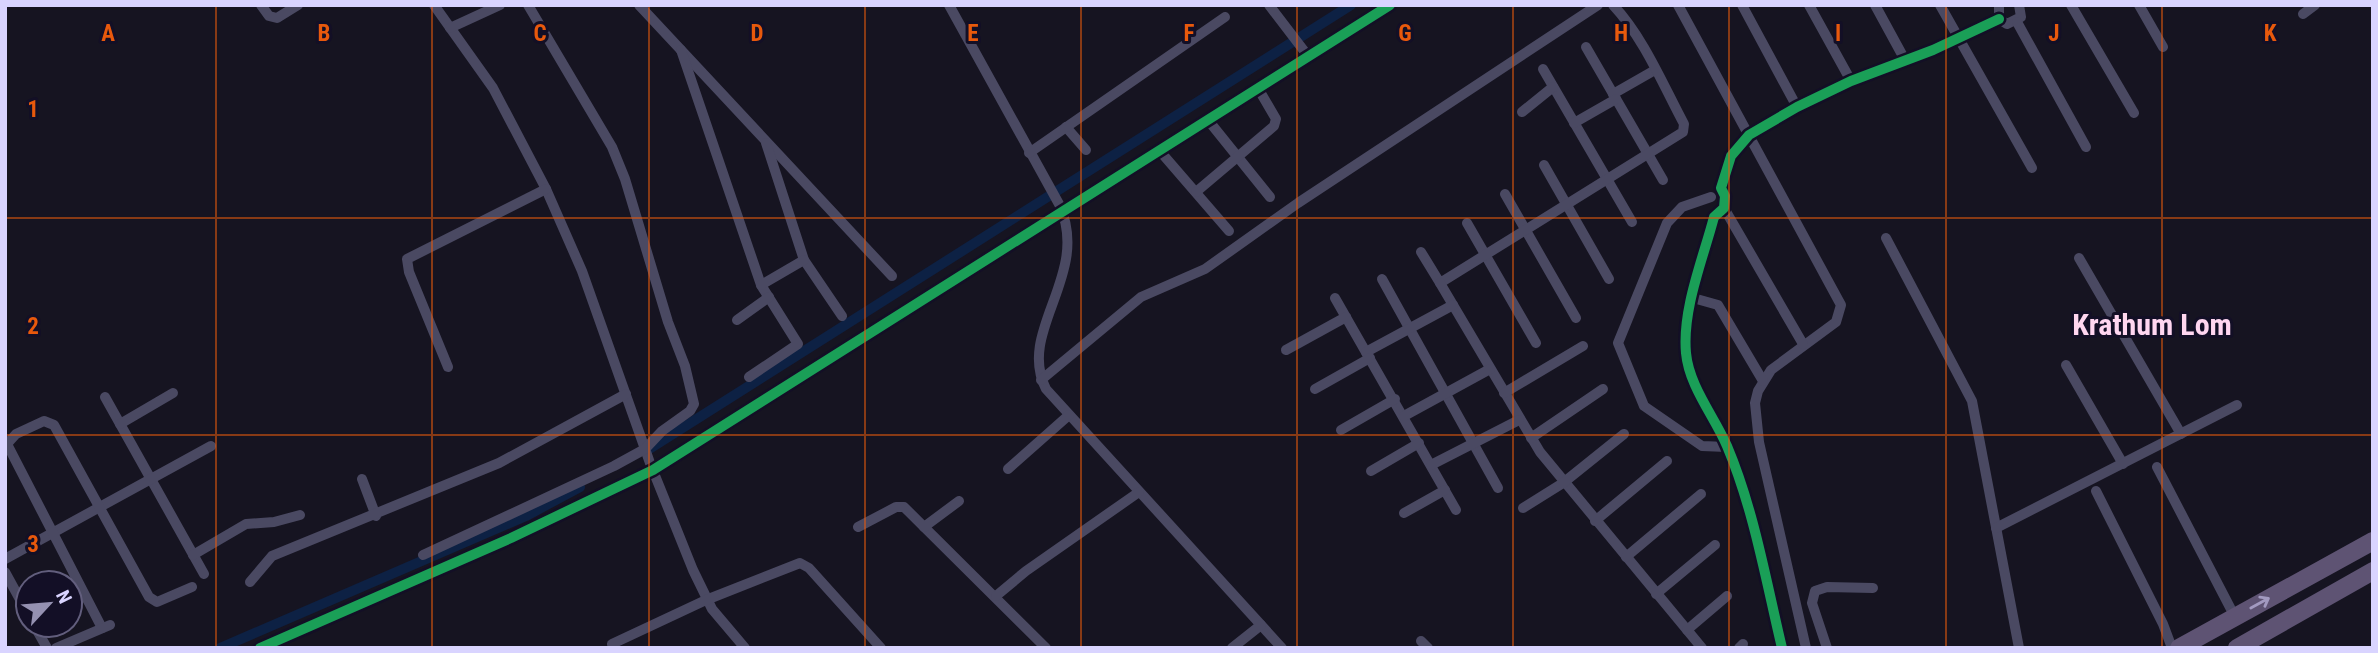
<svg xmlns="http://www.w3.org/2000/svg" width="2378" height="653" font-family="'Roboto Condensed',sans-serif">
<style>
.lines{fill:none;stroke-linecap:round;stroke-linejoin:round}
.canal{stroke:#0d2144;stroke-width:10}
.minor{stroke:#4a4962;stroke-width:10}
.primary{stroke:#5e5373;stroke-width:18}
.cycleway-casing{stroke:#130f26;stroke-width:15}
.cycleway{stroke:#1a9f57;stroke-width:10}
.oneway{stroke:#a29ac0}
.grid{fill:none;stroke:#e8590c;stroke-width:2;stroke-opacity:0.55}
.labels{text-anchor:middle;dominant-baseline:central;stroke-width:6;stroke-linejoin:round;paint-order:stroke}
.district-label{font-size:30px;font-weight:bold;fill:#ffd6f0;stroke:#130f26}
.grid-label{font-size:23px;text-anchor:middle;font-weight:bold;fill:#e8590c;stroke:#130f26;stroke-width:6;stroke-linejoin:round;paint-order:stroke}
</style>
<rect width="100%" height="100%" fill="#161421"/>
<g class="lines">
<g class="canal">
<polyline points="646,451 1351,5"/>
<polyline points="220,648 526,516 580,487"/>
</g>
<g class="minor">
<polyline points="261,5 269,16 277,18 298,5"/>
<polyline points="434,5 493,88 546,189 582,271 650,463 693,570 712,609 745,648"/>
<polyline points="639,5 892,276"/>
<path d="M 949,5 L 1059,204 C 1092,275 1016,330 1046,389 L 1282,648"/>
<polyline points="1269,5 1308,56"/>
<polyline points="1678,5 1841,305 1836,322 1771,370 1758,391 1755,403 1759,442 1806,648"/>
<polyline points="1742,5 1797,107"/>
<polyline points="1809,5 1851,81"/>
<polyline points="1875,5 1905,60"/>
<polyline points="1940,5 2032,168"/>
<polyline points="1999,5 1999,19 2007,24 2021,17 2019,5"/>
<polyline points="2071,5 2134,113"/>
<polyline points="2139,5 2163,47"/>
<polyline points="2303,14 2315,5"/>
<polyline points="2017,22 2086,147"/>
<polyline points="450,28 500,5"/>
<polyline points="1586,47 1663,180"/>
<polyline points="681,50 761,285 798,344 749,377"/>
<polyline points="1543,69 1632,222"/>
<polyline points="1613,94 1655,70"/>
<polyline points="1522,112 1553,87"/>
<polyline points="1208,120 1270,197"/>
<polyline points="1574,123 1616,99"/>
<polyline points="1066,127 1086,150"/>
<polyline points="766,143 804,260 842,316"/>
<polyline points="1159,150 1229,231"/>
<polyline points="1029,153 1225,17"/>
<polyline points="1544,165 1609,279"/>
<polyline points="1196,192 1274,126 1276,119 1262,95"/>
<polyline points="1505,194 1576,318"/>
<polyline points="1711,197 1682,207 1667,223 1618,343 1644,406 1702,446 1727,447"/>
<polyline points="1724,208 1803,344"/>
<polyline points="1467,223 1536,343"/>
<polyline points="1886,238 1972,401 2019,648"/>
<path d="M 1421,252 L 1440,283 L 1683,132 L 1684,124 C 1663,85 1644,38 1613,5"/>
<polyline points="2079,258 2181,434"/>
<polyline points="1382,279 1498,488"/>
<polyline points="1440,283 1540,452 1702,648"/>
<polyline points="761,285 804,260"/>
<polyline points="1335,298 1456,510"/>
<polyline points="1693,298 1718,305 1763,381"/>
<polyline points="737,320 769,297"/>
<polyline points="1286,350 1346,317"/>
<polyline points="1366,352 1453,305"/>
<polyline points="2066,365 2123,464"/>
<polyline points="448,367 409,272 407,259 546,189"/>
<polyline points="1041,380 1141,297 1205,269 1298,203 1598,5"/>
<polyline points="1315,389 1370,358"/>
<polyline points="1504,393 1583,346"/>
<polyline points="105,397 204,574"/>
<polyline points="1404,416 1490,369"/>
<polyline points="120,424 173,393"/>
<polyline points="1341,430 1395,399"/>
<polyline points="1531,438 1603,389"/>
<polyline points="1431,465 1519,420"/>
<polyline points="2157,467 2235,617"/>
<polyline points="1008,469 1069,415"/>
<polyline points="1371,471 1419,443"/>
<polyline points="362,479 376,516"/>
<polyline points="2096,491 2163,624 2172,648"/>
<polyline points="1523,508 1563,483 1624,434"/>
<polyline points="1404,513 1445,490"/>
<polyline points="1595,521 1667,461"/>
<polyline points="858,527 896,507 904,507 1046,648"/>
<polyline points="924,527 959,501"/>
<polyline points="1996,528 2237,405"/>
<polyline points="193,555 246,524 274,522 300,515"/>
<polyline points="423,555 614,466 645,449 662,431 690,411 694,404 685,366 668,322 625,179 612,147 528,5"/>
<polyline points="1626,557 1701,494"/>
<polyline points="5,559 211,446"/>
<polyline points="5,572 28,614"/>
<polyline points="250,582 272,556 499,463 626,394"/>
<polyline points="1656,594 1715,545"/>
<polyline points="996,596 1026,571 1139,492"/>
<polyline points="34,625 47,648"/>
<polyline points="102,628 7,444 16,434 44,421 54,425 149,597 157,602 192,587"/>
<polyline points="1687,630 1727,596"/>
<polyline points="1421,641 1428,648"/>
<polyline points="56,648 110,625"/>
<polyline points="260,648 511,538 653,470 1390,5"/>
<polyline points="613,648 612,644 706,600 800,563 809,568 881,648"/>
<polyline points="1232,648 1261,625"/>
<polyline points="1739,648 1743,644"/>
<path d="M 1782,648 C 1766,581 1754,510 1727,446 C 1714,416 1689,386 1686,353 C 1682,309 1703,259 1714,217 L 1724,208 L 1725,196 L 1721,188 L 1731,156 L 1749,135 L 1797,107 L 1851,81 L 1933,50 L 1999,19"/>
<polyline points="1827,648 1812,603 1815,591 1827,587 1873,588"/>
</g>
<g class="primary">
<polyline points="2179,648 2373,541"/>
<polyline points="2237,648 2373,571"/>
</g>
<g class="cycleway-casing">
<g id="cycleway">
<polyline points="260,648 511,538 653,470 1390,5"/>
<path d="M 1782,648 C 1766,581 1754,510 1727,446 C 1714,416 1689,386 1686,353 C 1682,309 1703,259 1714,217 L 1724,208 L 1725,196 L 1721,188 L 1731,156 L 1749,135 L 1797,107 L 1851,81 L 1933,50 L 1999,19"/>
</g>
</g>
<use href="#cycleway" class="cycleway"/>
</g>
<defs><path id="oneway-shaft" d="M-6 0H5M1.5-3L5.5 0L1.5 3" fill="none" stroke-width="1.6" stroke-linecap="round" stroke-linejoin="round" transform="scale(1.75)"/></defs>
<use class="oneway" href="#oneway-shaft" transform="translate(2260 603) rotate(-29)"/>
<path class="grid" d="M 216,5 L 216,648M 432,5 L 432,648M 649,5 L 649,648M 865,5 L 865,648M 1081,5 L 1081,648M 1297,5 L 1297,648M 1513,5 L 1513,648M 1729,5 L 1729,648M 1946,5 L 1946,648M 2162,5 L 2162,648M 5,218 L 2373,218M 5,435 L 2373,435"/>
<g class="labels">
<g class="district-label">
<text x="2152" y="324">Krathum Lom</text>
</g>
</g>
<g class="grid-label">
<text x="108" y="41">A</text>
<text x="324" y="41">B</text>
<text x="540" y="41">C</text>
<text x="757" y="41">D</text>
<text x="973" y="41">E</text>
<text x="1189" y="41">F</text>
<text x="1405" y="41">G</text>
<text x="1621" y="41">H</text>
<text x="1838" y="41">I</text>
<text x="2054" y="41">J</text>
<text x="2270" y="41">K</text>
<text x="33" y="117">1</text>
<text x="33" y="334">2</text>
<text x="33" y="552">3</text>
</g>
<rect width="2378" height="653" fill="none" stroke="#d9d4ff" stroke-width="14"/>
<g transform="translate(49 604) rotate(64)"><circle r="33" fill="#130f26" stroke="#625e7d" stroke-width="2"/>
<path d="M0-5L12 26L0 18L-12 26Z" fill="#9591b1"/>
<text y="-10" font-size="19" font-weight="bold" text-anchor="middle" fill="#d9d4ff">N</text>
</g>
</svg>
